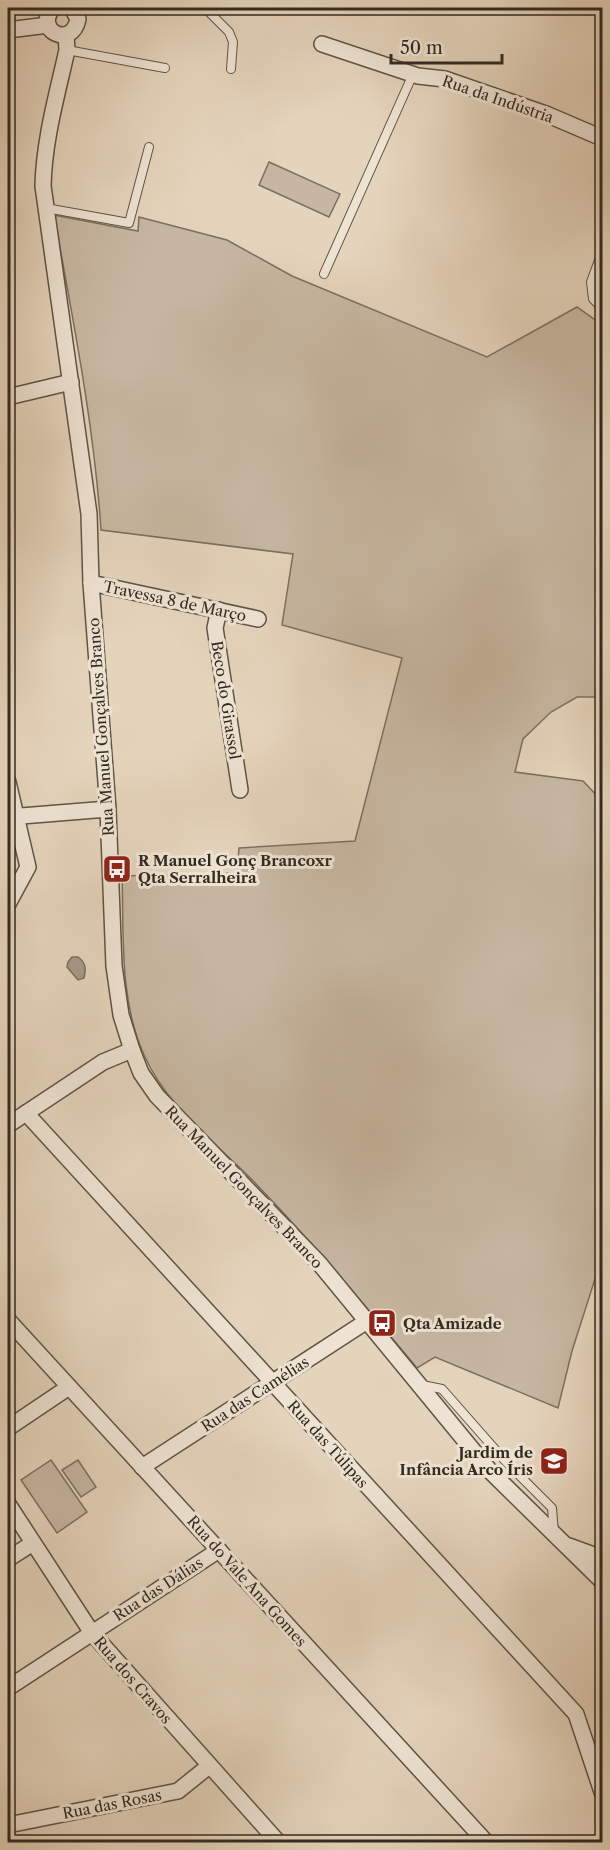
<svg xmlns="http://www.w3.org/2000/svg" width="610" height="1850" font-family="'Libre Caslon Text',serif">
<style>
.green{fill:#c7b7a1;stroke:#7c7060;stroke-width:1.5}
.water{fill:#a89a87;stroke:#796d5e;stroke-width:1.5}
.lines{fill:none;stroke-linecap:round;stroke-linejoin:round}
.lane-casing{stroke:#5f5447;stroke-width:10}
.street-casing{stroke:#5f5447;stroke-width:18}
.lane{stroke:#eee3d3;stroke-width:8}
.street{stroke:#eee3d3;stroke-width:15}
.labels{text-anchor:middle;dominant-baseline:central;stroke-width:6;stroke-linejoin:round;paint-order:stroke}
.street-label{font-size:15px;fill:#322a20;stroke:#eee3d3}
.poi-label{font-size:15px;font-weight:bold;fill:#322a20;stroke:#eee3d3;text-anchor:start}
</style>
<rect width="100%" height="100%" fill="#e5d4bc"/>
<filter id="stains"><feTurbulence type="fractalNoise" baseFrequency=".00333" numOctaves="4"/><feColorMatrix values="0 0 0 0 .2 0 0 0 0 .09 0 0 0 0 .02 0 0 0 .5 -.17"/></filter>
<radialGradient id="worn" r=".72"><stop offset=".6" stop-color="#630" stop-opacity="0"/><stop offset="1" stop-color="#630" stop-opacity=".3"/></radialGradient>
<g class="green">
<polygon points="269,162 340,194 329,217 259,185"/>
<path d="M 54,215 L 138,231 L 139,217 L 227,240 L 292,276 L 487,357 L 577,307 L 602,325 L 602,697 L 577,697 L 551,712 L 523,739 L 515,772 L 583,781 L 602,801 L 602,1257 L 572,1351 L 558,1408 L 435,1357 L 417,1368 C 366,1307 315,1245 259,1187 C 219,1145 168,1109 144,1055 C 119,999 124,936 122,876 L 237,873 L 239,848 L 355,841 L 402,658 L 282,625 L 293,554 L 101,530 C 94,424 73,320 54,215 Z"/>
<polygon points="51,1460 87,1512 57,1533 21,1480"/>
<polygon points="78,1460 96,1487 81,1497 62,1470"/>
</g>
<path class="water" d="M 72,957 L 78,957 C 86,963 86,968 84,978 L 78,980 L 67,967 L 68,962 Z"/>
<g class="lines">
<g class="lane-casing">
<g id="lane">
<polyline points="205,8 229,32 233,42 231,69"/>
<polyline points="67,50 165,68"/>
<polyline points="46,208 129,223 149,147"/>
<polyline points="602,252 591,282 593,299 602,308"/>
<polyline points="324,274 413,74"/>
<polyline points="422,1385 442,1389 507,1463 552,1508 554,1533"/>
</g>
</g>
<g class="street-casing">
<g id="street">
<path d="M 53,8 C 33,30 72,50 78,19 L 72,8"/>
<polyline points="8,30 48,25"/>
<path d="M 66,35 L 67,50 C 57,95 44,140 43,186 L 89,514 L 91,583 L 108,809 L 114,966 L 121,1015 L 132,1050 L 141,1073 L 157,1096 L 319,1263 L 490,1471 L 602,1581"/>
<polyline points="322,44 418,76 445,79 546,114 602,138"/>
<polyline points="8,397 71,382"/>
<polyline points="91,583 258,619"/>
<polyline points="219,610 215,628 240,790"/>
<polyline points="8,782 28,867 8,904"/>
<polyline points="9,817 108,809"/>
<polyline points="26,1113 576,1714 602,1792"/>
<polyline points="8,1125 103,1062 132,1050"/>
<polyline points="8,1320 486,1842"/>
<polyline points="8,1428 69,1387"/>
<polyline points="142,1467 367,1321"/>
<polyline points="8,1504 92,1633 278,1842"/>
<polyline points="569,1546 602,1558"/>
<polyline points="8,1559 33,1543"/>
<polyline points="8,1688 219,1550"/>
<polyline points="8,1825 178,1791 209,1766"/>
</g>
</g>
<use href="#lane" class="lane"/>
<use href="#street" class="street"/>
</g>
<defs>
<g id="bus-square" transform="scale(1.5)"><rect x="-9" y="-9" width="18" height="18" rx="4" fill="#8f2418" stroke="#eee3d3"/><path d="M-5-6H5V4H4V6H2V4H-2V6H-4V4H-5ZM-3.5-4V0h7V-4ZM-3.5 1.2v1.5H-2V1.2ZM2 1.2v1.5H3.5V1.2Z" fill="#fff"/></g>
<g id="school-square" transform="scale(1.5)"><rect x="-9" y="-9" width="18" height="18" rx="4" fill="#8f2418" stroke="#eee3d3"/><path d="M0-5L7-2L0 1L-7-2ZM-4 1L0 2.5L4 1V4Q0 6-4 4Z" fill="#fff"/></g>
</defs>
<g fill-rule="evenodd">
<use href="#bus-square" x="117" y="869"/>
<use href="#bus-square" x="382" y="1323"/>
<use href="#school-square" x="554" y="1461"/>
</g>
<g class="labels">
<g class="street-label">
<text transform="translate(498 99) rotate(19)">Rua da Indústria</text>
<text transform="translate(175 601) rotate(12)">Travessa 8 de Março</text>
<text transform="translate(226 700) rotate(81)">Beco do Girassol</text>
<text transform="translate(101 727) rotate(-94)">Rua Manuel Gonçalves Branco</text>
<text transform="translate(244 1187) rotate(46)">Rua Manuel Gonçalves Branco</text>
<text transform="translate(255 1394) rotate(-33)">Rua das Camélias</text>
<text transform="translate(328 1444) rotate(48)">Rua das Túlipas</text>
<text transform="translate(247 1581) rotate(48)">Rua do Vale Ana Gomes</text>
<text transform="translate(158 1589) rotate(-33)">Rua das Dálias</text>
<text transform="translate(133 1680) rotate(49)">Rua dos Cravos</text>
<text transform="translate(112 1804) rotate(-11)">Rua das Rosas</text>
</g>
<g class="poi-label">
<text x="138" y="860">R Manuel Gonç Brancoxr<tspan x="138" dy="17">Qta Serralheira</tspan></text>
<text x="403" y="1323">Qta Amizade</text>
<text x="533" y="1452" text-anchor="end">Jardim de<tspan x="533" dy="17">Infância Arco Íris</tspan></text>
</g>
</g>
<rect width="610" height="1850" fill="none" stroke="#e5d4bc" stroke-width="30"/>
<rect x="9" y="9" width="592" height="1832" fill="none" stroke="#322a20" stroke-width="3"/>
<rect x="15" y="15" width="580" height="1820" fill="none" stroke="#322a20" stroke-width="1.5"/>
<path d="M391 54v9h111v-9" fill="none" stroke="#322a20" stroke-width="3"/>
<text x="400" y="54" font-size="18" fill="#322a20" stroke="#eee3d3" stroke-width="4.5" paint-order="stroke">50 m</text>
<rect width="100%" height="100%" filter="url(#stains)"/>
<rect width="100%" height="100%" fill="url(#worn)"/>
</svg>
